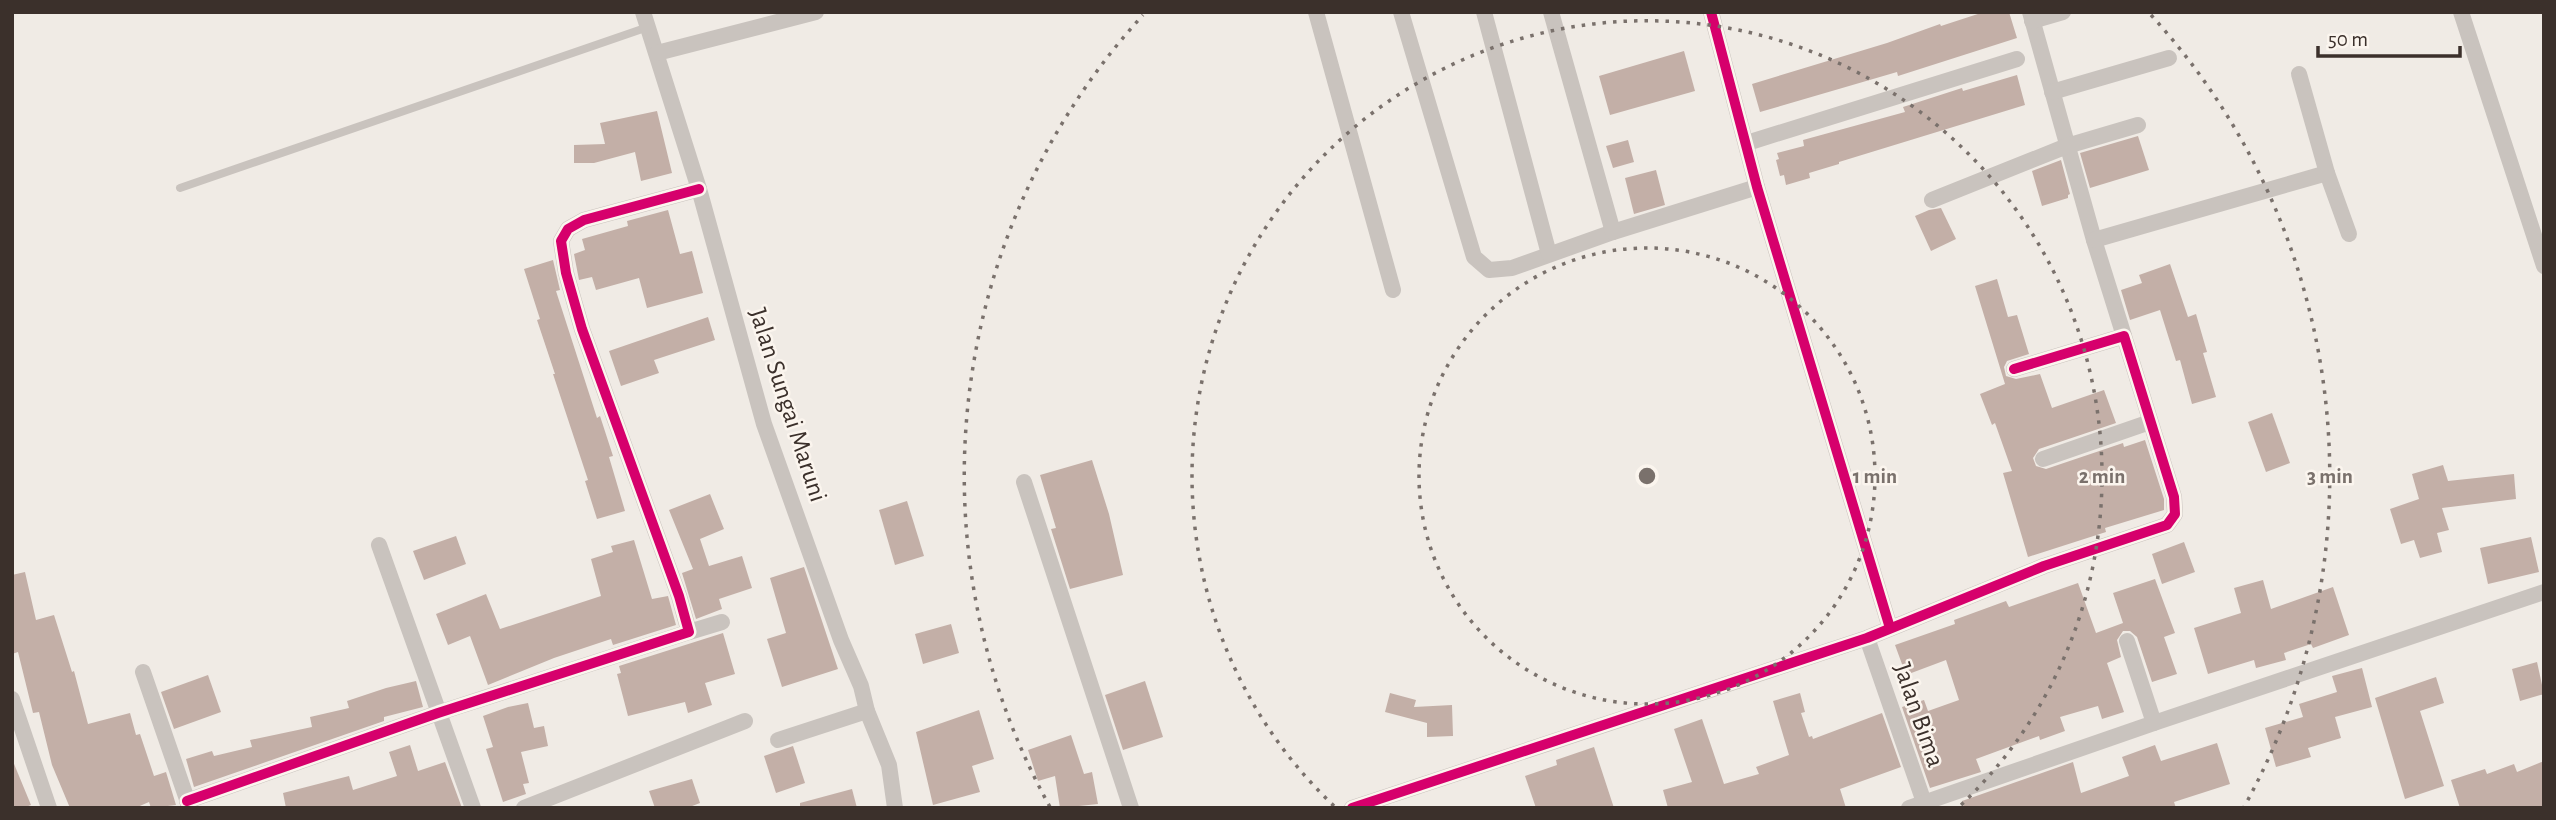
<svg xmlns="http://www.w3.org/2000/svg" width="2556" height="820" font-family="'Alegreya Sans',sans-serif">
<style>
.building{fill:#c3afa7}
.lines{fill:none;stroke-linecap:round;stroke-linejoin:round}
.lane{stroke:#c9c3be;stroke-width:8}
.street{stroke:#c9c3be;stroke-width:16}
.cycleway-casing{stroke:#fbf5ee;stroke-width:15}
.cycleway{stroke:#d6006c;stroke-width:10}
.ring{fill:none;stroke:#7a716c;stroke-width:3.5;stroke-dasharray:3.5 7}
.labels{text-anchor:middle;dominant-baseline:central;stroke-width:5;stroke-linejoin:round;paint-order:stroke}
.street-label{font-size:26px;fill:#3b302b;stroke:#fbf5ee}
.centre{fill:#7a716c;stroke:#fbf5ee;stroke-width:3.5}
.ring-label{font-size:21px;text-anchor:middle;font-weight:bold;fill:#7a716c;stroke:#fbf5ee;stroke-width:5;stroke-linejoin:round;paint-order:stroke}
</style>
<rect width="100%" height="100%" fill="#f0ebe5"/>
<g class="building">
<polygon points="1984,12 2009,12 2017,38 1898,76 1897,72 1760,112 1752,84 1887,43 1940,24 1941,26"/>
<polygon points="1684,51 1695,91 1610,115 1599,76"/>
<polygon points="2017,75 2025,105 1839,162 1839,164 1809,173 1810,178 1786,185 1784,175 1780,176 1776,160 1779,159 1777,153 1804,146 1803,140 1905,112 1903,107 1962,88 1963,91"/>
<polygon points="657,111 672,173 641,181 635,152 594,163 574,163 574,145 605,144 600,123"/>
<polygon points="2138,136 2149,170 2090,188 2080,153"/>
<polygon points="1628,140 1634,162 1613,168 1606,146"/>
<polygon points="2061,160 2070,194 2068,195 2068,198 2042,206 2032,171"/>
<polygon points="1656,170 1665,205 1634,214 1625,178"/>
<polygon points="1941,208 1956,239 1931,251 1915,216 1929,210"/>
<polygon points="668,210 680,254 692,251 703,293 647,308 639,278 596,290 592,277 579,280 574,254 585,250 582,239 628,226 627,221"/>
<polygon points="553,260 560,290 556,291 597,418 600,416 613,456 609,457 625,511 597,519 585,481 588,480 553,374 555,374 537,320 540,319 524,269"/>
<polygon points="2170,264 2188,317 2196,314 2207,352 2203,353 2216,397 2192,404 2180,360 2176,361 2160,310 2130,320 2121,290 2142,283 2139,275"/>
<polygon points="1997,279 2008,317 2017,315 2029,354 2007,361 2004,367 2006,376 2016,379 2040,374 2052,408 2104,390 2116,423 2039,449 2033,458 2036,466 2046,469 2123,443 2124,447 2145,440 2164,499 2164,510 2105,528 2106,532 2028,557 2003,473 2012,471 1995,423 1992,425 1980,394 2005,384 1975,286"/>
<polygon points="708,317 715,340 654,360 659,373 621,386 609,351"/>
<polygon points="2272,413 2290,463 2266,472 2248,422"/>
<polygon points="1092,460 1109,514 1123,575 1070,589 1051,529 1056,528 1040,475"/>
<polygon points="2443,465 2448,481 2514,474 2516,499 2442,508 2449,530 2437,533 2442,552 2420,558 2414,540 2401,544 2390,509 2419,499 2412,474"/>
<polygon points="710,494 724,529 700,539 709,566 742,556 752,588 719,599 722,609 696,619 682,573 693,569 669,510"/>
<polygon points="907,501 924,556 895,565 879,510"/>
<polygon points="456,536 466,564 424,580 413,551"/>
<polygon points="2531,537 2539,572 2488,584 2480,548"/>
<polygon points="634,540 652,599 668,596 676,625 613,645 611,639 554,658 488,685 470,636 448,645 436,614 486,594 500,629 601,596 591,559 613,552 611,546"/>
<polygon points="2184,542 2195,572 2162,584 2152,554"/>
<polygon points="804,567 838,669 782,687 767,639 786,633 770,578"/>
<polygon points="25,572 36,620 54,615 72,672 74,671 88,724 130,713 136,735 140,734 154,776 166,772 176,805 151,808 149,802 135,808 70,808 52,765 39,712 33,713 18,652 12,654 12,575"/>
<polygon points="2155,579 2175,633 2164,637 2177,674 2152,682 2137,637 2130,631 2123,631 2117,640 2121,657 2107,663 2124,712 2102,719 2098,706 2060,717 2065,731 2040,740 2039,736 1976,759 1981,772 1930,788 1902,707 1924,700 1928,711 1959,700 1946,660 1906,675 1895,645 1955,624 1954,620 2006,601 2009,607 2078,583 2096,633 2123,623 2113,593"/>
<polygon points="2263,580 2271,609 2333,587 2349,635 2313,648 2311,644 2284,653 2286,660 2256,668 2254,660 2208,674 2194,628 2241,613 2234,588"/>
<polygon points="951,624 959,653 923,664 915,634"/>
<polygon points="723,633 735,674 705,683 712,705 688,713 685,702 628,716 617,674 621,673 619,666"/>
<polygon points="2537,662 2544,694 2520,701 2512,669"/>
<polygon points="2362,668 2372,707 2335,717 2341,738 2308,748 2311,757 2276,767 2265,728 2303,717 2299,704 2337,692 2332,676"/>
<polygon points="208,675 221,712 174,729 161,692"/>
<polygon points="2436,677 2444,703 2420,711 2444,786 2405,799 2375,698"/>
<polygon points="416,681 423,707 384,717 384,721 194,787 186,759 212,751 214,756 252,747 250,740 312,727 310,717 349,708 347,701 386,688"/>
<polygon points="1145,681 1163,737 1123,750 1105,695"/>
<polygon points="1390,693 1416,700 1414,707 1452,705 1453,736 1427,737 1427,723 1385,712"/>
<polygon points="1800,693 1805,712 1801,713 1809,737 1812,736 1813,739 1882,713 1901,767 1840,789 1846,808 1668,808 1663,790 1692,782 1674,729 1702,719 1724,784 1759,774 1756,767 1789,755 1773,701"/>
<polygon points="528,703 534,728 544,726 548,746 521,752 529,783 523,784 526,794 503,802 486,749 493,747 483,716 508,707"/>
<polygon points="979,710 994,759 972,766 980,792 933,805 916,732"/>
<polygon points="1071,735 1084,774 1092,772 1098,804 1060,808 1055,776 1038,781 1028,750"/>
<polygon points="2217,743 2230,784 2174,802 2176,808 1964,808 1962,801 2073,762 2081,793 2129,776 2122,757 2155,745 2161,761"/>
<polygon points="410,745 418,771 445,762 462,808 286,808 283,793 349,776 353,790 397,776 389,752"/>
<polygon points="793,746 805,783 776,793 764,756"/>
<polygon points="1594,747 1614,808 1536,808 1525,776 1557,765 1556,760"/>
<polygon points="12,759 31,805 23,808 12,808"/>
<polygon points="2544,761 2544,808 2460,808 2451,780 2485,769 2487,774 2514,764 2517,772"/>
<polygon points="692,779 700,803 687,808 655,808 649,791"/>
<polygon points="852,789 857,808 800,808 800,803"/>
</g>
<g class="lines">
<polyline class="lane" points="180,188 648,27"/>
<g class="street">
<polyline points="643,12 699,189 764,424 841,640 861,686 867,711 889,765 895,808"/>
<polyline points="1316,12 1393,290"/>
<polyline points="1401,12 1474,257 1489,270 1512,268 1613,232 1757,187"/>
<polyline points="1484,12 1549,254"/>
<polyline points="1551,12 1613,232"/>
<polyline points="1711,12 1757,187 1890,628"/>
<polyline points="2030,12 2094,240 2124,336"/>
<polyline points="2461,12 2544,266"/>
<polyline points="2032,21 2063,12"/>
<polyline points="657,53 816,12"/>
<polyline points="2299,74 2327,173 2349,234"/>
<polyline points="2052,92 2169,58"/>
<polyline points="1747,143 2017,59"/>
<polyline points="1932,200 2067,146 2138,125"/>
<polyline points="2094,240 2327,173"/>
<polyline points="2043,459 2150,422"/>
<polyline points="1024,482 1131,808"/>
<polyline points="379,545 473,808"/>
<polyline points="689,632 722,622"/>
<polyline points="1867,638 1926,808"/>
<polyline points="143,672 190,808"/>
<polyline points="12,699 49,808"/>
<polyline points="2154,723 2544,592"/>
<polyline points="778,740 867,711"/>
<polyline points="187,801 438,713 689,632 679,596 582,329 566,273 561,241 568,229 584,220 699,189"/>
<polyline points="524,808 745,721"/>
<polyline points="1352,808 1867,638 2044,566 2167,525 2175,514 2174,497 2124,336 2014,369"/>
<polyline points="1909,808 2154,723 2127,641"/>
</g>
<g class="cycleway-casing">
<g id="cycleway">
<polyline points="1711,12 1757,187 1890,628"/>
<polyline points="187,801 438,713 689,632 679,596 582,329 566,273 561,241 568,229 584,220 699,189"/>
<polyline points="1352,808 1867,638 2044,566 2167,525 2175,514 2174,497 2124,336 2014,369"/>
</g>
</g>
<use href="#cycleway" class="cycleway"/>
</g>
<g class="ring">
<circle cx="1647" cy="476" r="228"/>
<path d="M1334 806A455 455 0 1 1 1960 806"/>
<path d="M1050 807A683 683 0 0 1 1143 15M2151 15A683 683 0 0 1 2244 807"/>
</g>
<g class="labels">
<g class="street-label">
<text transform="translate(788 405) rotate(72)">Jalan Sungai Maruni</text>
<text transform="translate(1919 715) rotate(71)">Jalan Bima</text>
</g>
</g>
<circle cx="1647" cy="476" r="10" class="centre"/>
<g class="ring-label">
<text x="1875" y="483">1 min</text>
<text x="2102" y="483">2 min</text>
<text x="2330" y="483">3 min</text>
</g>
<rect width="2556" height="820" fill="none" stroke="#3b302b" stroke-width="28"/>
<path d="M2318 46v10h142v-10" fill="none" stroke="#3b302b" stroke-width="3.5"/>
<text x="2328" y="46" font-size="21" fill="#3b302b" stroke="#fbf5ee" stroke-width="5" paint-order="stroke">50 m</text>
</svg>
